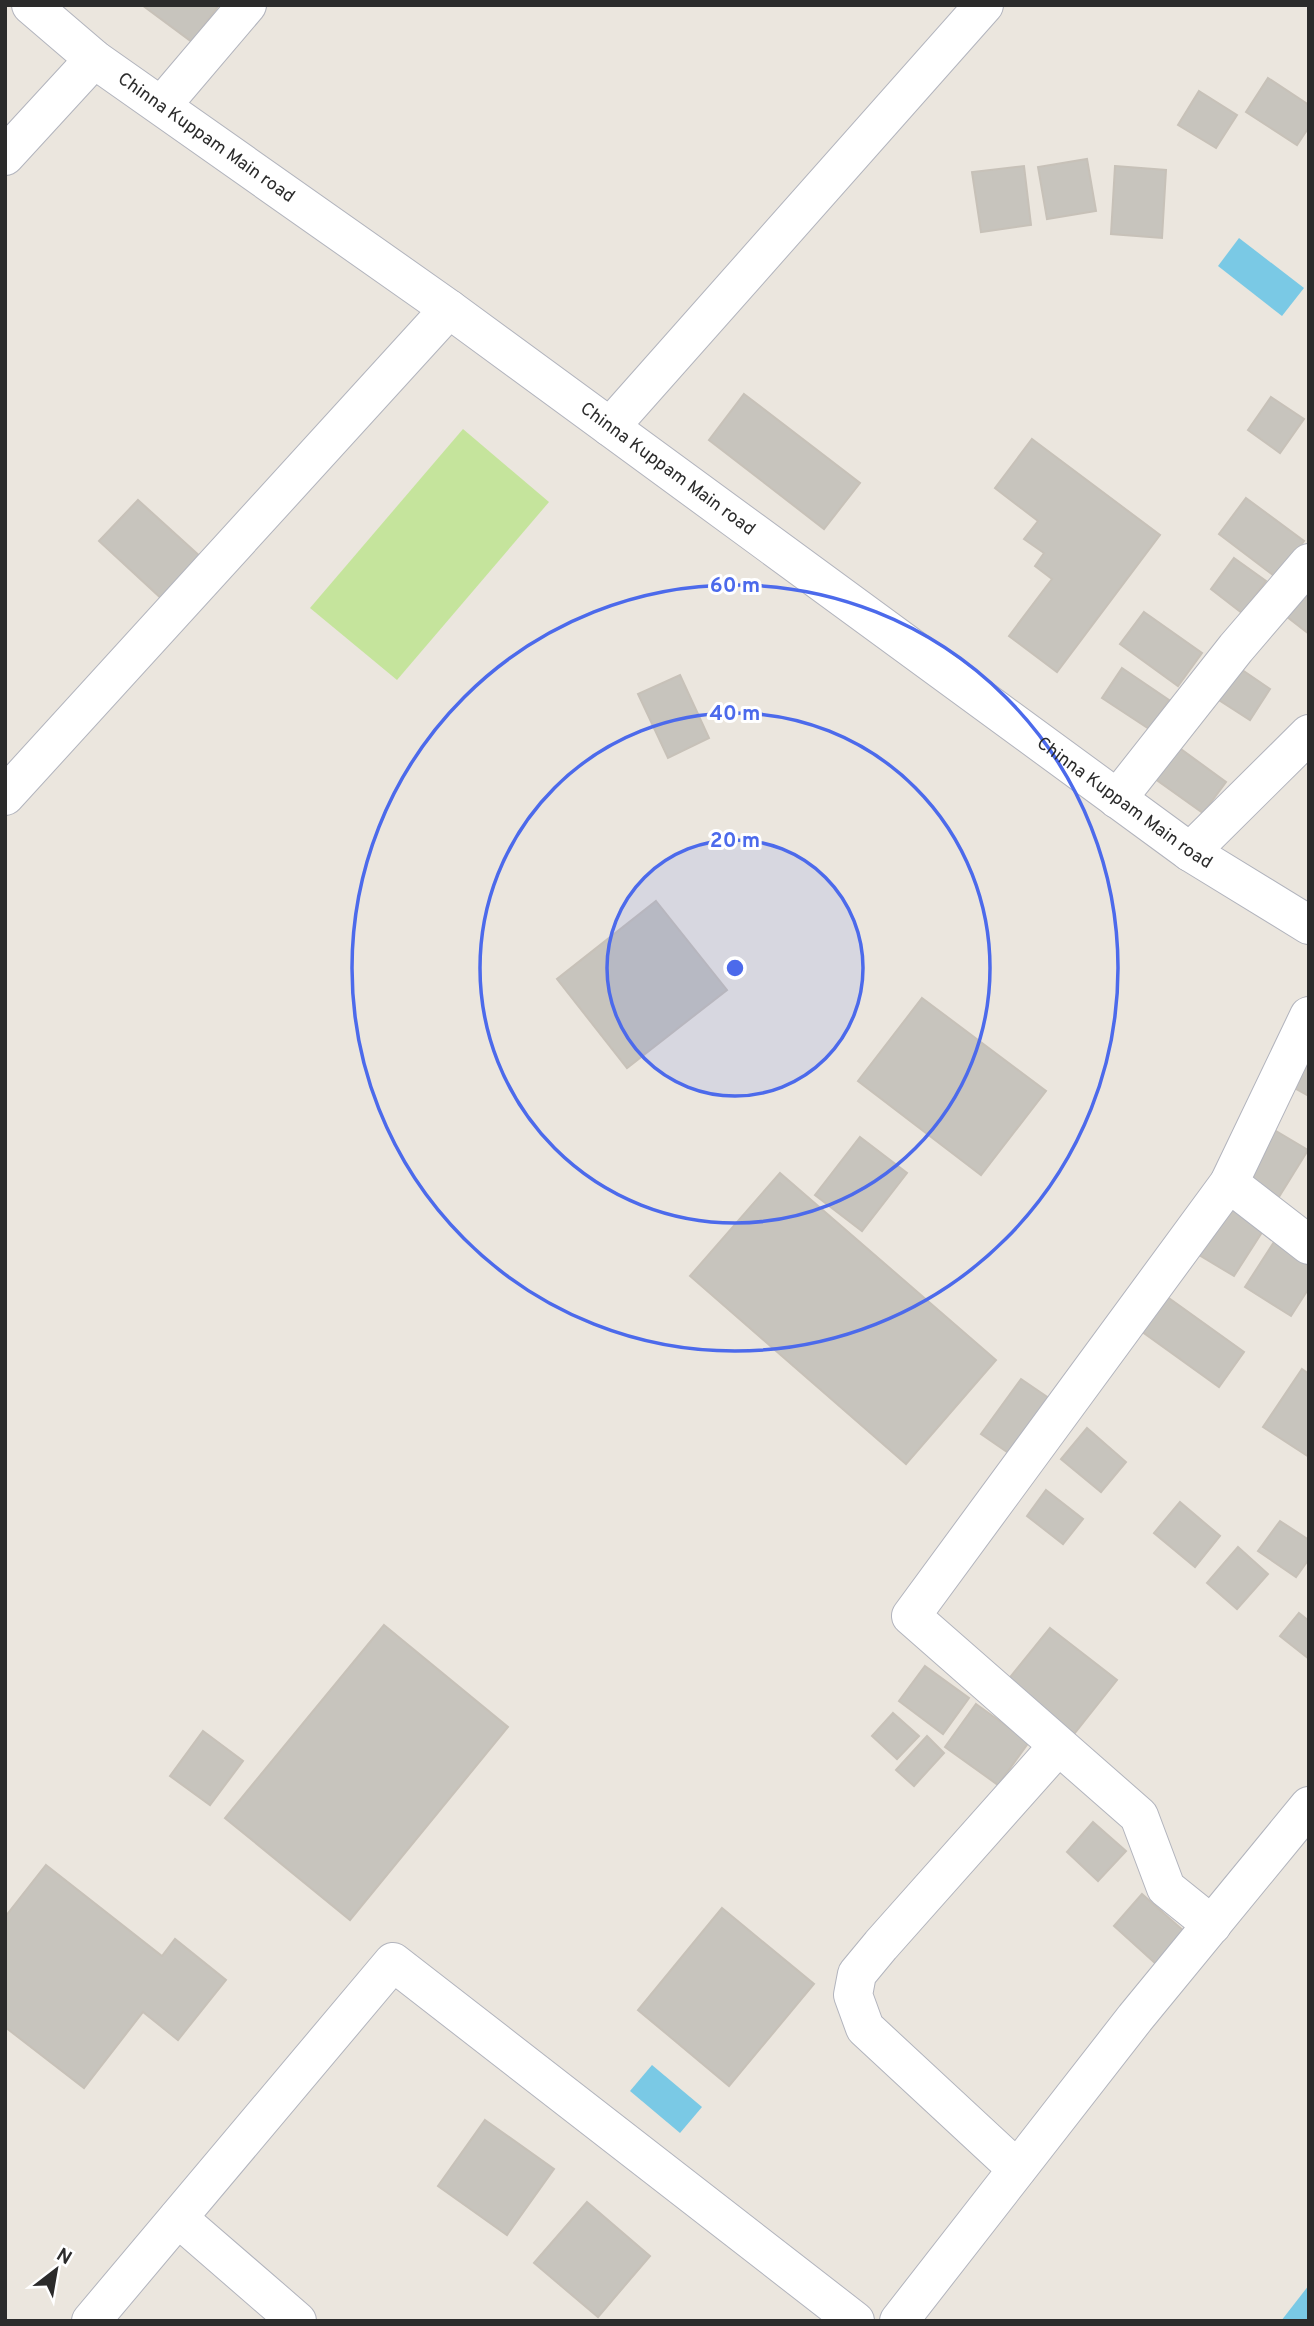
<svg xmlns="http://www.w3.org/2000/svg" width="1314" height="2326" font-family="Overpass,sans-serif">
<style>
.pitch{fill:#c5e49c}
.water{fill:#7ac9e5}
.building{fill:#c7c4bd;stroke:#c7c1b8;stroke-width:2}
.lines{fill:none;stroke-linecap:round;stroke-linejoin:round}
.minor-casing{stroke:#b2b4bd;stroke-width:40}
.minor{stroke:#fff;stroke-width:38}
.ring{fill:none;stroke:#4c6aeb;stroke-width:3.5}
.labels{text-anchor:middle;dominant-baseline:central;stroke-width:6;stroke-linejoin:round;paint-order:stroke}
.street-label{font-size:18px;fill:#2b2b2b;stroke:#fff}
.centre{fill:#4c6aeb;stroke:#fff;stroke-width:3.5}
.ring-label{font-size:21px;text-anchor:middle;font-weight:bold;fill:#4c6aeb;stroke:#fff;stroke-width:6;stroke-linejoin:round;paint-order:stroke}
</style>
<rect width="100%" height="100%" fill="#ebe6de"/>
<polygon class="pitch" points="463,429 549,502 397,680 310,608"/>
<g class="water">
<polygon points="1239,238 1304,288 1282,316 1218,266"/>
<polygon points="652,2065 702,2107 680,2133 630,2091"/>
<polygon points="1309,2285 1309,2321 1281,2321"/>
</g>
<g class="building">
<polygon points="142,5 219,5 192,42"/>
<polygon points="1268,78 1309,105 1309,127 1297,145 1246,112"/>
<polygon points="1199,91 1237,115 1216,148 1178,125"/>
<polygon points="1087,159 1096,211 1047,219 1038,167"/>
<polygon points="1024,166 1031,225 981,232 972,172"/>
<polygon points="1115,166 1166,170 1162,238 1111,234"/>
<polygon points="744,394 860,483 824,529 709,440"/>
<polygon points="1271,397 1304,419 1280,453 1248,430"/>
<polygon points="1032,439 1160,535 1057,672 1009,636 1052,579 1035,566 1044,553 1024,539 1038,521 995,488"/>
<polygon points="1246,498 1304,541 1277,578 1219,534"/>
<polygon points="138,500 202,558 163,600 99,541"/>
<polygon points="1234,558 1266,581 1242,613 1211,589"/>
<polygon points="1309,587 1309,634 1286,616"/>
<polygon points="1144,612 1202,653 1178,686 1120,644"/>
<polygon points="1232,663 1270,689 1250,720 1211,695"/>
<polygon points="1122,668 1169,700 1149,729 1102,698"/>
<polygon points="680,675 709,738 668,758 638,694"/>
<polygon points="1174,744 1226,782 1203,813 1151,776"/>
<polygon points="656,901 727,990 627,1068 557,979"/>
<polygon points="922,998 1046,1091 981,1175 858,1081"/>
<polygon points="1309,1035 1309,1096 1282,1081"/>
<polygon points="1271,1128 1308,1150 1279,1197 1242,1175"/>
<polygon points="860,1137 907,1173 862,1231 815,1195"/>
<polygon points="780,1173 996,1360 906,1464 690,1276"/>
<polygon points="1226,1202 1266,1226 1234,1276 1194,1252"/>
<polygon points="1274,1242 1309,1264 1309,1288 1291,1316 1245,1287"/>
<polygon points="1166,1296 1244,1352 1219,1387 1141,1331"/>
<polygon points="1302,1369 1309,1374 1309,1457 1263,1427"/>
<polygon points="1021,1379 1059,1405 1020,1461 981,1434"/>
<polygon points="1087,1428 1126,1462 1101,1492 1061,1459"/>
<polygon points="1046,1490 1083,1519 1063,1544 1027,1516"/>
<polygon points="1180,1502 1220,1536 1195,1567 1154,1533"/>
<polygon points="1280,1521 1309,1540 1309,1559 1296,1577 1258,1551"/>
<polygon points="1238,1547 1268,1574 1237,1609 1207,1583"/>
<polygon points="1299,1613 1309,1621 1309,1659 1280,1636"/>
<polygon points="384,1625 508,1727 350,1920 225,1818"/>
<polygon points="1050,1628 1117,1680 1074,1734 1007,1681"/>
<polygon points="925,1666 969,1698 943,1734 899,1701"/>
<polygon points="976,1704 1029,1742 998,1785 945,1747"/>
<polygon points="893,1713 919,1736 897,1759 872,1736"/>
<polygon points="203,1731 243,1761 210,1805 170,1776"/>
<polygon points="927,1736 944,1753 914,1786 896,1770"/>
<polygon points="1093,1822 1126,1851 1098,1881 1067,1852"/>
<polygon points="46,1865 162,1956 175,1939 226,1980 178,2040 143,2012 84,2088 5,2027 5,1917"/>
<polygon points="1142,1894 1194,1940 1165,1972 1114,1926"/>
<polygon points="722,1908 814,1984 729,2086 638,2010"/>
<polygon points="485,2120 554,2169 507,2235 438,2186"/>
<polygon points="587,2202 650,2256 598,2317 534,2263"/>
</g>
<g class="lines">
<g class="minor-casing">
<g id="minor">
<path id="s1" d="M 31,5 L 94,59 L 449,309 L 1190,852 L 1309,925"/>
<polyline points="162,105 247,5"/>
<polyline points="5,156 94,59"/>
<polyline points="610,427 984,5"/>
<polyline points="5,796 449,309"/>
<polyline points="1117,799 1236,648 1309,563"/>
<polyline points="1190,852 1309,734"/>
<polyline points="1229,1183 1309,1245"/>
<polyline points="1212,1925 1166,1888 1139,1816 911,1616 1229,1183 1309,1016"/>
<polyline points="1017,2169 865,2028 853,1995 857,1974 881,1945 1058,1746"/>
<polyline points="178,2218 297,2321"/>
<polyline points="91,2321 393,1962 855,2321"/>
<polyline points="899,2321 1135,2018 1309,1806"/>
</g>
</g>
<use href="#minor" class="minor"/>
</g>
<circle cx="735" cy="968" r="128" fill="#4c6aeb" fill-opacity=".12"/>
<g class="ring">
<circle cx="735" cy="968" r="128"/>
<circle cx="735" cy="968" r="255"/>
<circle cx="735" cy="968" r="383"/>
</g>
<g class="labels">
<g class="street-label">
<text stroke="none"><textPath href="#s1" startOffset="220">Chinna Kuppam Main road</textPath></text>
<text stroke="none"><textPath href="#s1" startOffset="788">Chinna Kuppam Main road</textPath></text>
<text stroke="none"><textPath href="#s1" startOffset="1354">Chinna Kuppam Main road</textPath></text>
</g>
</g>
<circle cx="735" cy="968" r="10" class="centre"/>
<g class="ring-label">
<text x="735" y="592">60 m</text>
<text x="735" y="720">40 m</text>
<text x="735" y="847">20 m</text>
</g>
<rect width="1314" height="2326" fill="none" stroke="#2b2b2b" stroke-width="14"/>
<g transform="translate(56 2270) rotate(31)" stroke="#ffffff" stroke-width="5" paint-order="stroke">
<path d="M0-5L12 26L0 18L-12 26Z" fill="#2b2b2b"/>
<text y="-10" font-size="19" font-weight="bold" text-anchor="middle" fill="#2b2b2b">N</text>
</g>
</svg>
